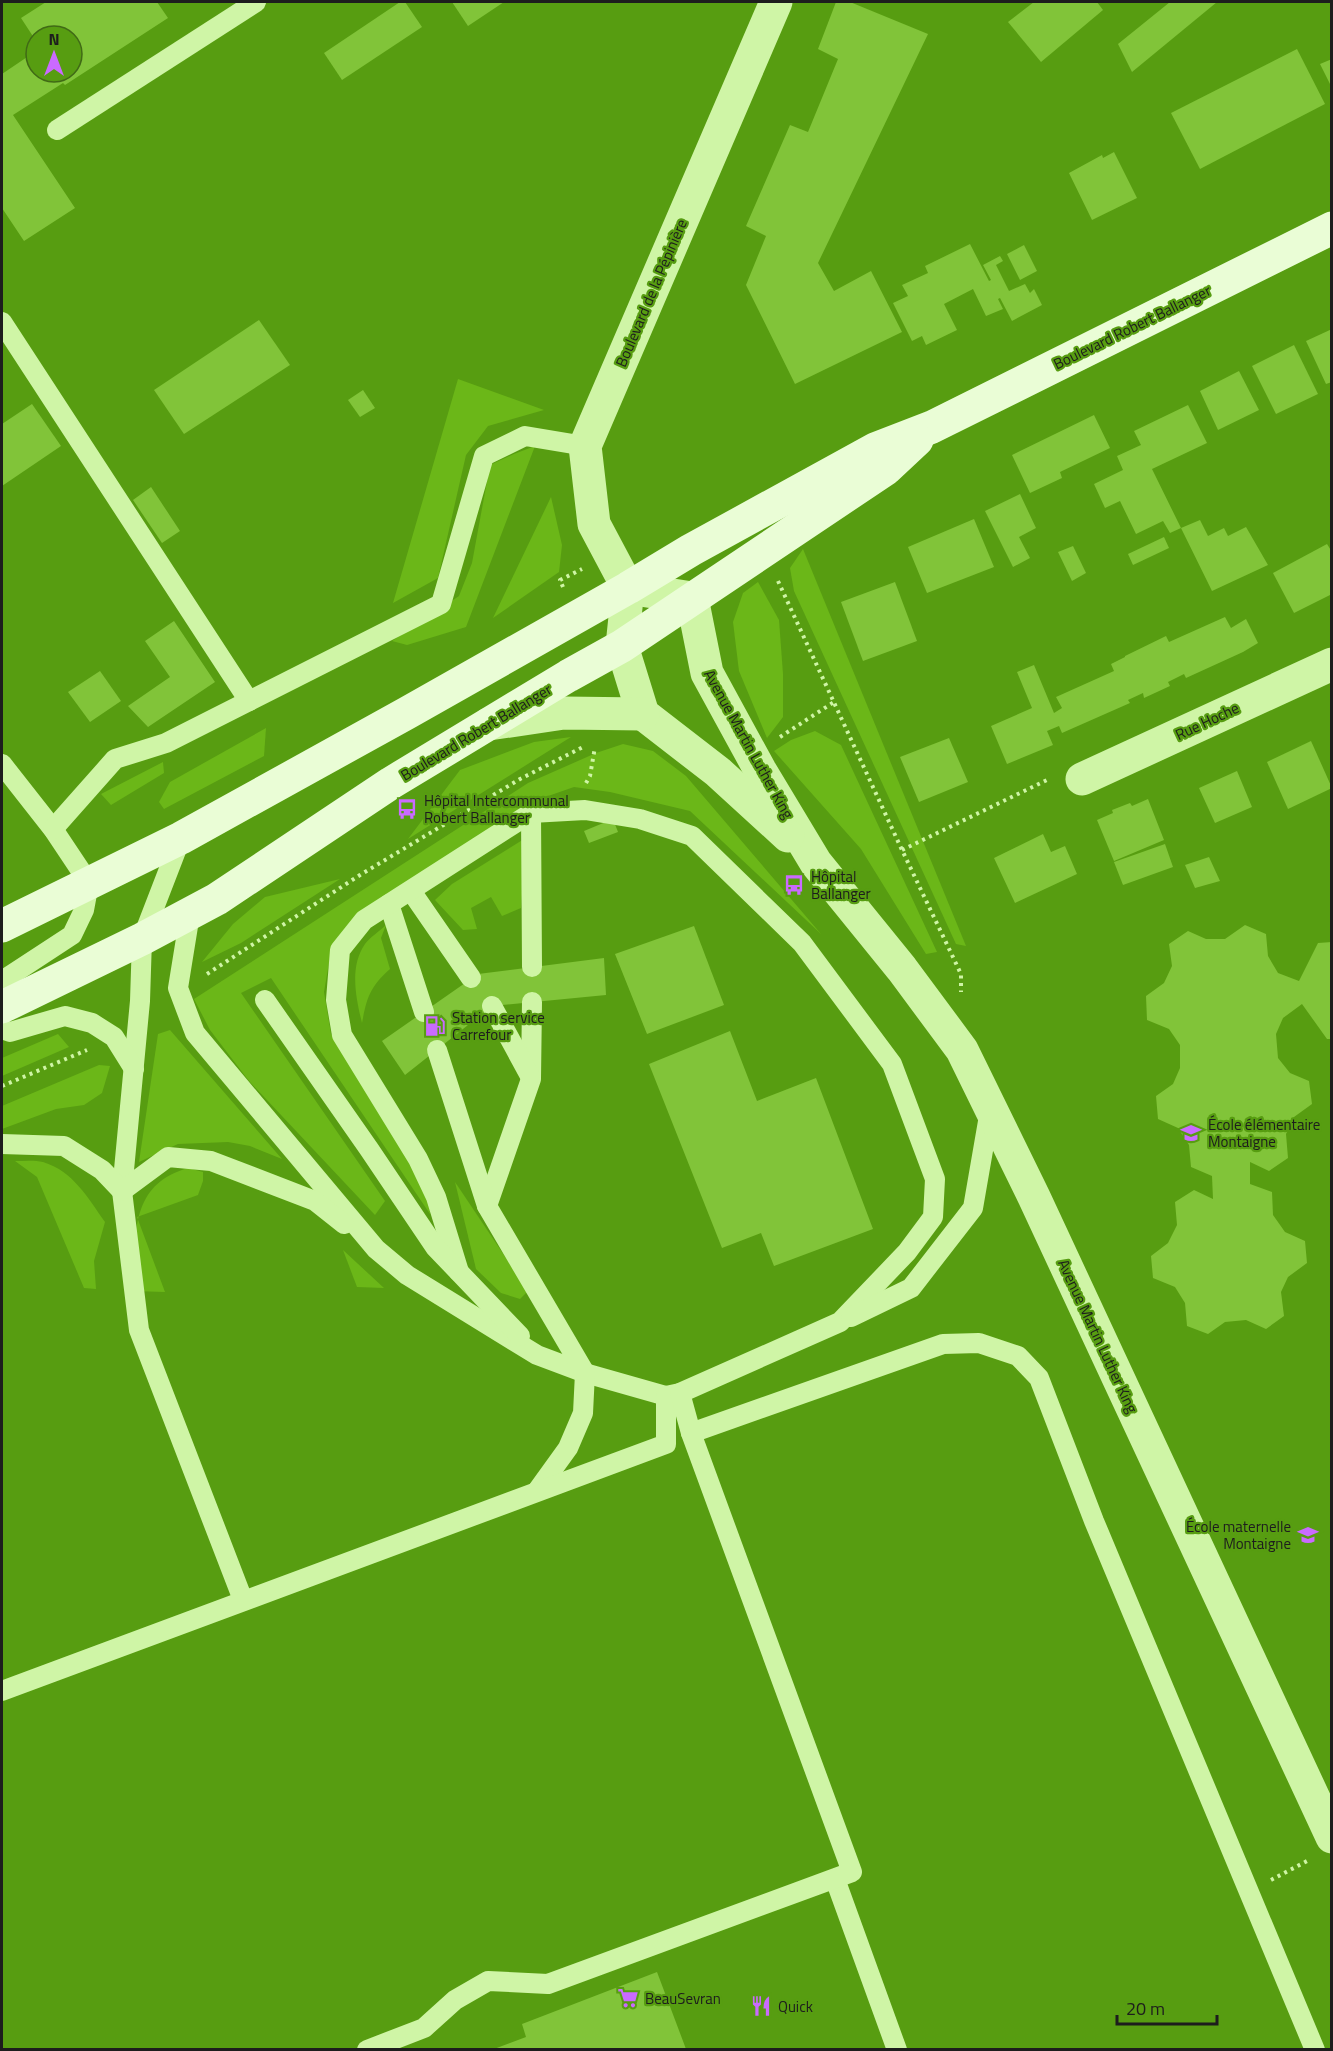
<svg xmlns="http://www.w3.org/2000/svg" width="1333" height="2051" font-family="'Titillium Web',sans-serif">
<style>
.green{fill:#6bb718}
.building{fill:#81c439}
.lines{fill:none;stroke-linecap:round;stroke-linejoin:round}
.path{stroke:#cff5a6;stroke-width:4;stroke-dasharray:3 4.5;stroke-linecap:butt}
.service{stroke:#cff5a6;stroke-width:20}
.minor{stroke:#cff5a6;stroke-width:33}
.secondary{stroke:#eafdd6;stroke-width:33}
.labels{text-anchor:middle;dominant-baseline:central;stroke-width:4.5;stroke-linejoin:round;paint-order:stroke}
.street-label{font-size:15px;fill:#1d1d1d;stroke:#579d11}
.poi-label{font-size:15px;fill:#1d1d1d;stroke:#579d11;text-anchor:start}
</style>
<rect width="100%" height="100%" fill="#579d11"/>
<g class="green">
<polygon points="458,379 544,410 488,426 466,455 438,578 393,603"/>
<polygon points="535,446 466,627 407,645 392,641 459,596 472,563 490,465 514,454"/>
<polygon points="551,497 562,545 559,572 493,618"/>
<polygon points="803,549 966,946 956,944 794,591 790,568"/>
<polygon points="758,582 779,620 783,674 783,717 767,738 739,671 733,622 743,593"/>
<polygon points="266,728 264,756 164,809 159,802 170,782"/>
<polygon points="815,731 841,745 937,952 926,954 861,849 774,751 791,740"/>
<polygon points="571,737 408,839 460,770 534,742"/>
<polygon points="623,744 653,751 686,776 821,934 690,811 610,792 574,787 531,802 356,916 331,951 324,992 331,1034 418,1159 429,1182 430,1214 271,978 241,993 385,1201 375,1215 249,1081 210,1030 194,999 528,783 596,753"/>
<polygon points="163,762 164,773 111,805 101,794"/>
<polygon points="532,834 524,867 521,908 502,916 491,897 471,908 477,929 463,930 435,900 452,884"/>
<polygon points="340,879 241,943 202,962 233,924 265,897"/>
<path d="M 386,925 L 381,938 L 390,969 C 370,987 367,997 362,1023 C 356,998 349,967 365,944 C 370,937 380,931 386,925 Z"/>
<polygon points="170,1030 282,1159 250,1146 228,1142 178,1144 139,1162 158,1034"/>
<polygon points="58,1034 69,1047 2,1076 2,1058"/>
<polygon points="99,1065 110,1066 102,1093 84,1105 56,1109 2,1129 2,1106"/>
<path d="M 15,1161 C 24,1161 35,1160 43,1162 C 73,1171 88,1198 105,1222 L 94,1261 L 96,1289 L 84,1288 L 37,1177 Z"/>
<path d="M 188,1168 L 203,1172 L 203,1181 L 198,1195 L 137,1217 L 165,1292 L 133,1291 C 136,1240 127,1185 188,1168 Z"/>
<polygon points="455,1182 528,1291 520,1299 501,1293 476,1269"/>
<polygon points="343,1250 384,1288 357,1287"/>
</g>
<g class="building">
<polygon points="46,2 157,2 168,18 65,85 63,83 13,115 75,208 24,241 2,208 2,74 36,51 36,72 72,72 72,36 36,36 36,41 21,18"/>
<polygon points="400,2 405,2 422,27 342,80 324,53"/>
<polygon points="452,2 504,2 468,26"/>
<polygon points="836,2 850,2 928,34 818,263 834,291 871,271 902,332 795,384 746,285 766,236 746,226 790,125 808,132 838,59 818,49"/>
<polygon points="1034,2 1097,2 1103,10 1041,62 1008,22"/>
<polygon points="1170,2 1217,2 1132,72 1118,44"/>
<polygon points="1297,49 1325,104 1200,169 1171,113"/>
<polygon points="1332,59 1332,88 1320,64"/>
<polygon points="1114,152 1137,198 1092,220 1069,173 1102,155 1103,158"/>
<polygon points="970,244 989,281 991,280 983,265 1000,256 1003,261 996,265 1009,291 1025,284 1030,293 1034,289 1042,305 1012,321 1000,298 998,299 1003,309 986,316 973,289 944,304 957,330 926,345 922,336 912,341 893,303 908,296 902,285 928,273 925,266"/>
<polygon points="1024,245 1037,271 1020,280 1007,254"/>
<polygon points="259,320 290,365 184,434 154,390"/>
<polygon points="1332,329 1332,382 1326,384 1306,341"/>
<polygon points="1294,345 1318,394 1276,414 1252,366"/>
<polygon points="1239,371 1259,410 1218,430 1200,391"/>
<polygon points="363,390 375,408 360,417 348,400"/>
<polygon points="32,404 61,446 2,486 2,424"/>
<polygon points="1188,405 1207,443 1152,469 1181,528 1200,520 1208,536 1224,528 1228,536 1246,527 1268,565 1212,591 1181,528 1170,533 1163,521 1136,534 1120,501 1105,508 1094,484 1123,470 1117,456 1141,445 1134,431"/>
<polygon points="1094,415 1110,448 1060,472 1062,478 1030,493 1012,455"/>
<polygon points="151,487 180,531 162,543 133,500"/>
<polygon points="1020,494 1036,528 1019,537 1030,558 1013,567 985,511"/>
<polygon points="974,519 994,567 927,593 908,547"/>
<polygon points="1164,537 1169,548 1133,565 1128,554"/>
<polygon points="1327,544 1332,552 1332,594 1294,613 1273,573"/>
<polygon points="1073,546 1086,573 1072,581 1058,552"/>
<polygon points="895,582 917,641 863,661 841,602"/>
<polygon points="1225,617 1231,628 1246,619 1258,643 1243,652 1186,678 1184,674 1168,682 1170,686 1144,698 1143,693 1128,700 1130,703 1062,733 1059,726 1047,731 1053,745 1007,764 991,726 1032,708 1017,672 1034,665 1054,713 1062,708 1056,697 1114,671 1111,664 1125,657 1125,656 1166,636 1169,642"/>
<polygon points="174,621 215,682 148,727 128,706 170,677 145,641"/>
<polygon points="100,671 121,701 90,722 68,692"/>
<polygon points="949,738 968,782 919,802 900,757"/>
<polygon points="1311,741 1332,788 1288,809 1267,762"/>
<polygon points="1237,771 1252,807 1215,823 1199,788"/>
<polygon points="1148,799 1164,840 1114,861 1097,820 1113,813 1112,810 1130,803 1132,806"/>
<polygon points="613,819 618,832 589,843 584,831"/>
<polygon points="1043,834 1051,852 1065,846 1077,874 1015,903 994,858"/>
<polygon points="1165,844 1173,867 1123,885 1114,862"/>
<polygon points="1209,857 1220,881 1195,888 1185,865"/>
<polygon points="1245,925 1266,934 1268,956 1278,973 1299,981 1318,943 1332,942 1332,1039 1327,1039 1302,1004 1283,1018 1276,1034 1278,1058 1290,1073 1309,1081 1312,1104 1294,1117 1286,1134 1288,1158 1269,1171 1250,1162 1250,1184 1272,1192 1273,1215 1285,1232 1305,1241 1307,1263 1288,1277 1281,1292 1284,1316 1266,1329 1246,1320 1225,1322 1208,1334 1187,1326 1185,1303 1175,1287 1153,1278 1151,1256 1168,1243 1177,1225 1175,1202 1194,1190 1213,1199 1212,1176 1191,1167 1189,1145 1178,1128 1158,1119 1156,1096 1173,1084 1180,1068 1180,1045 1169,1029 1147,1020 1146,996 1164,983 1172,966 1169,944 1188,931 1206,939 1225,939"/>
<polygon points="694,926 724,1005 647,1034 615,954"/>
<polygon points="604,958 606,995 492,1006 405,1075 382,1041 478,974"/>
<polygon points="730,1031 757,1101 816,1078 873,1229 774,1266 761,1233 722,1248 649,1064"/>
<polygon points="657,1972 686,2049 494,2049 526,2037 522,2024"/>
</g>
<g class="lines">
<g class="path">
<polyline points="778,581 902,850 961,974 961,992"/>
<polyline points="563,587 560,580 582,569"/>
<polyline points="780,737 834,702"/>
<polyline points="586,783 590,776 595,747"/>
<polyline points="902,850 1049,779"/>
<polyline points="207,974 360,875 520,779 583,747"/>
<polyline points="2,1086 87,1050"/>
<polyline points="1271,1880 1309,1860"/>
</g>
<g class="service">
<polyline points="57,130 256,2"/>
<polyline points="2,322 249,701"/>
<polyline points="2,764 53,829 89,883 84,910 72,935 2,981"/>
<polyline points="531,813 532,967"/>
<polyline points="53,829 115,759 166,743 441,604 484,456 525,436 585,446"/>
<polyline points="181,838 142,939 140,1001 122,1191 139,1330 243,1600"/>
<polyline points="411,891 471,978"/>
<polyline points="389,904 424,1012"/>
<polyline points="190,914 178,988 195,1033 376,1249 407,1275 537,1355 585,1373 666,1396 680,1393 840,1322 907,1252 933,1217 935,1179 892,1064 802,943 692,836 640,819 585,810 531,813 364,920 340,950 336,1000 342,1035 418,1159 436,1197 459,1272"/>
<polyline points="265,1000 369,1149 435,1247 520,1336"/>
<polyline points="532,1002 531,1079 487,1206 585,1373 583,1413 568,1448 537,1491"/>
<polyline points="492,1006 530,1076"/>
<polyline points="2,1029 10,1032 65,1016 92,1023 114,1037 134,1069"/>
<polyline points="437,1050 487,1206"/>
<polyline points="2,1144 64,1146 102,1170 122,1191 168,1157 211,1161 315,1201 344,1224"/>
<polyline points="851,1317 911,1288 973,1208 990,1110"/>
<polyline points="691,1433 943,1344 979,1343 1018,1356 1039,1378 1094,1521 1315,2050"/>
<polyline points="2,1691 666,1444 666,1396"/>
<polyline points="835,1879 897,2050"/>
<polyline points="367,2050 424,2028 455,2000 488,1981 548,1984 852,1872 691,1433 680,1393"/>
</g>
<g class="minor">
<polyline points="628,588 692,598 707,673 760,770 816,863 902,969 962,1050 1034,1197 1332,1837"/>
<polyline points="628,588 594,524 585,446 776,2"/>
<polyline points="628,588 622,646 643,714 718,772 788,836"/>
<polyline points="489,724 564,713 643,714"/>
<polyline points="1082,779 1332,664"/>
</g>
<g class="secondary">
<polyline points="2,926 181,838 407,713 628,588 691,550 875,449 932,427 1332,228"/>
<polyline points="2,1007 142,939 217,899 391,783 568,676 622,646 886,469 917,440"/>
</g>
</g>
<defs>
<g id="bus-bare" transform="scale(1.62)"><path d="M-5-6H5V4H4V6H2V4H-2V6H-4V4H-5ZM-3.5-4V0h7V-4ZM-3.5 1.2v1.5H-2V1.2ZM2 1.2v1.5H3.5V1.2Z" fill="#ca6aff" stroke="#579d11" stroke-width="2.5" paint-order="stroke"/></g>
<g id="fuel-bare" transform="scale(1.62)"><path d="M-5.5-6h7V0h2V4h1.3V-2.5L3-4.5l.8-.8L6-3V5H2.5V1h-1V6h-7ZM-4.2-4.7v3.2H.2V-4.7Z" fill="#ca6aff" stroke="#579d11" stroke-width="2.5" paint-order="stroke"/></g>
<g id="school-bare" transform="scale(1.62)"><path d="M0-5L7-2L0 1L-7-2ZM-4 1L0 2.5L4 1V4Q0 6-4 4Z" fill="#ca6aff" stroke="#579d11" stroke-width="2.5" paint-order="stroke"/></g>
<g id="supermarket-bare" transform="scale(1.62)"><path d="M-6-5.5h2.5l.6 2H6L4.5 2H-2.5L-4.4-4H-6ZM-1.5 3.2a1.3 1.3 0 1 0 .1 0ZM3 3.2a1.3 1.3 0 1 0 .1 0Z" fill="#ca6aff" stroke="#579d11" stroke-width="2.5" paint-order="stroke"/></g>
<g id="restaurant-bare" transform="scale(1.62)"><path d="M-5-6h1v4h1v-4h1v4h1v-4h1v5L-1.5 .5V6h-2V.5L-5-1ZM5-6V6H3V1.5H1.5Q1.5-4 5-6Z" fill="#ca6aff" stroke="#579d11" stroke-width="2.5" paint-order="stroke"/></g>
</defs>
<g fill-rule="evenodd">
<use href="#bus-bare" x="407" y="809"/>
<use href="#bus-bare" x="794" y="885"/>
<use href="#fuel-bare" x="435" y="1026"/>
<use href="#school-bare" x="1191" y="1133"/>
<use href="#school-bare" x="1308" y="1535"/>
<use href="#supermarket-bare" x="628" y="1998"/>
<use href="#restaurant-bare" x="761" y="2006"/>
</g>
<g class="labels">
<g class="street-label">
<text transform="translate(651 293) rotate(-67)">Boulevard de la Pépinière</text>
<text transform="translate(1132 327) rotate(-26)">Boulevard Robert Ballanger</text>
<text transform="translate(1207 721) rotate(-25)">Rue Hoche</text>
<text transform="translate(476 732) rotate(-31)">Boulevard Robert Ballanger</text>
<text transform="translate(749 744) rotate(61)">Avenue Martin Luther King</text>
<text transform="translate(1098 1336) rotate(65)">Avenue Martin Luther King</text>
</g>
<g class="poi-label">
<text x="424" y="800">Hôpital Intercommunal<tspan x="424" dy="17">Robert Ballanger</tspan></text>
<text x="811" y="876">Hôpital<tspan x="811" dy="17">Ballanger</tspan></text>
<text x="452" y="1017">Station service<tspan x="452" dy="17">Carrefour</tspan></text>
<text x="1208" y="1124">École élémentaire<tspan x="1208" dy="17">Montaigne</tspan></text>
<text x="1291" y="1526" text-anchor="end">École maternelle<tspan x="1291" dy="17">Montaigne</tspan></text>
<text x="645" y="1998">BeauSevran</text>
<text x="778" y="2006">Quick</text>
</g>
</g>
<rect width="1333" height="2051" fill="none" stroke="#1d1d1d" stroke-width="6"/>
<g transform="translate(54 54)"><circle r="28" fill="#579d11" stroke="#406a16" stroke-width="1.5"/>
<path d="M0-4.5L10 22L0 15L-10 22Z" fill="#ca6aff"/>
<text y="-9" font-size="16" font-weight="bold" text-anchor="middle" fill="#1d1d1d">N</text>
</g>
<path d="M1117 2015v9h100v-9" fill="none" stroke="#1d1d1d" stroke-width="3"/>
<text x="1126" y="2015" font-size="18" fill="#1d1d1d" stroke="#579d11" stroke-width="4.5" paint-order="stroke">20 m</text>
</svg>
